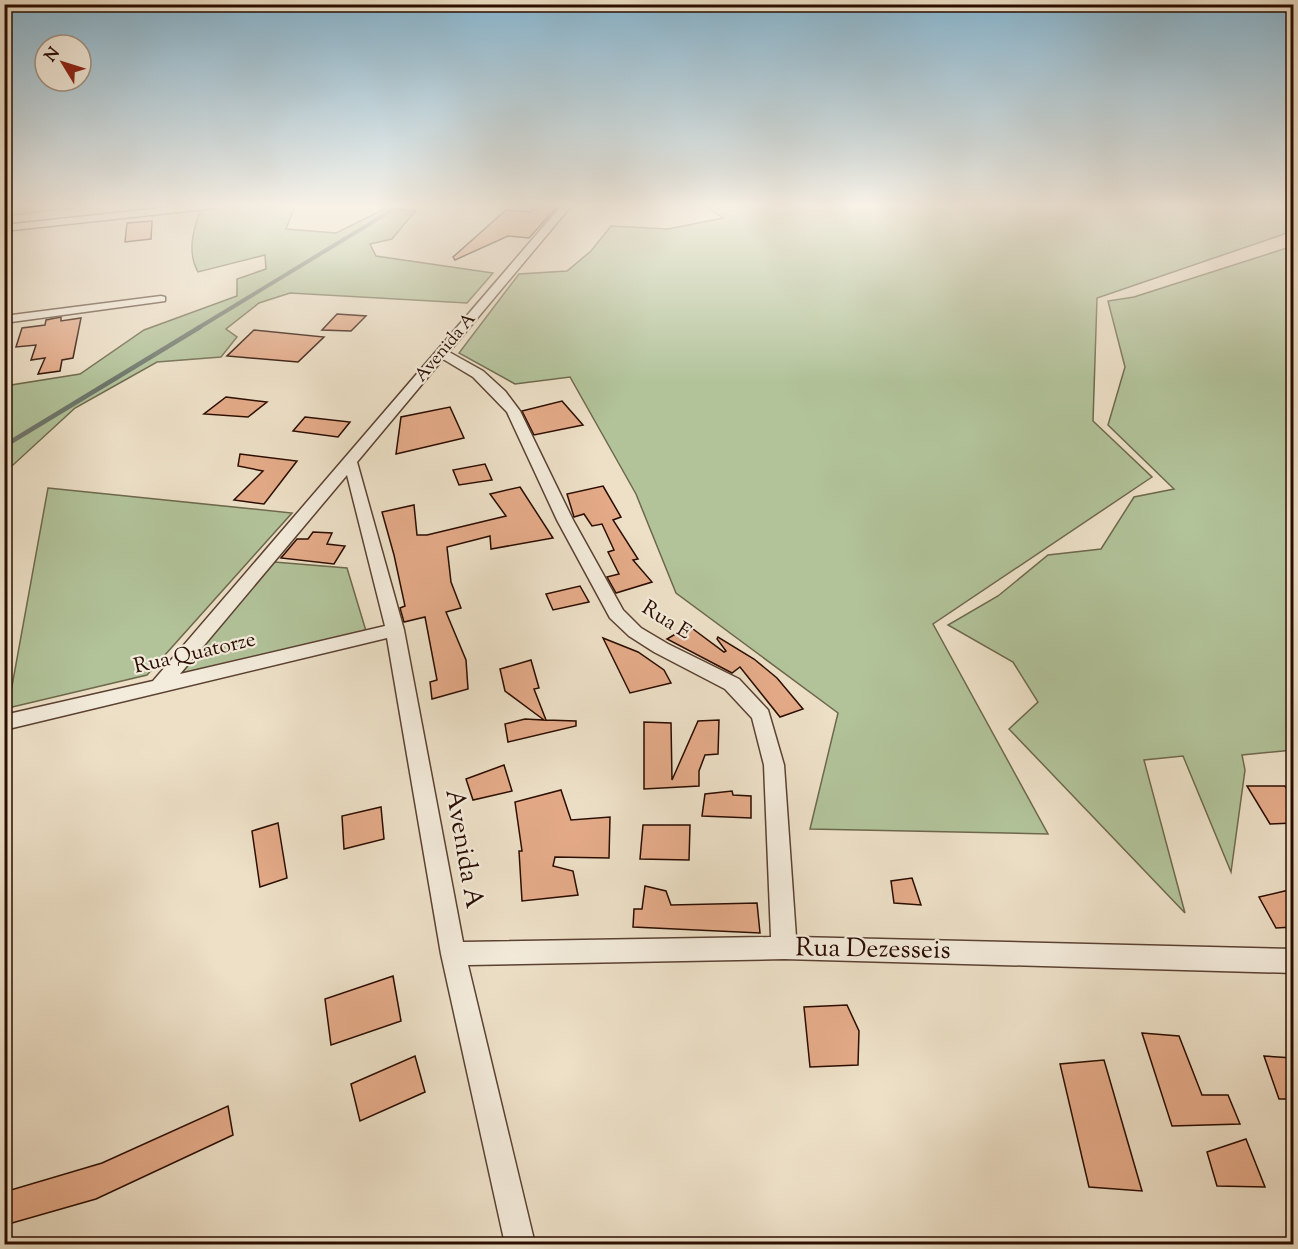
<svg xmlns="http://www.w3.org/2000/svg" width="1298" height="1249" font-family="'Sorts Mill Goudy',serif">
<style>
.green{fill:#b2c39a;stroke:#6e684d;stroke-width:1.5}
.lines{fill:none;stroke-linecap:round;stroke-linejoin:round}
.stream-far1{stroke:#6d766b;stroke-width:4}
.stream{stroke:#6d766b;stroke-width:4.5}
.building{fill:#e5ab89;stroke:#2a0c00;stroke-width:1.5}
.minor-casing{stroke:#5b4132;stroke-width:3}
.minor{fill:#f3ebdb;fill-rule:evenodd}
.labels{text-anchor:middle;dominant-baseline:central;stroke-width:4.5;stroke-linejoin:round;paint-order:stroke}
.far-street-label{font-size:18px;fill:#2a0c00;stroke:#f3ebdb}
.street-label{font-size:21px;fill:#2a0c00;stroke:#f3ebdb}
.near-street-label{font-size:26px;fill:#2a0c00;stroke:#f3ebdb}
</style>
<rect width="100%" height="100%" fill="#ede0c7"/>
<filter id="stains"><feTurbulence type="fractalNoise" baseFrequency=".00333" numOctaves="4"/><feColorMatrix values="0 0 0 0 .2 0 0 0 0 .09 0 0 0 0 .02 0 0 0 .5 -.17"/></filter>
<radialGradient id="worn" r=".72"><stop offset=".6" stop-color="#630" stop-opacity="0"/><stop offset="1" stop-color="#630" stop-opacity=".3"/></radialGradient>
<g class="green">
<polygon points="5,206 73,206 72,208 5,216"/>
<path d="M 245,206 L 295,206 L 286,229 L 336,233 L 391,206 L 405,206 L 400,210 L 416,210 L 392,239 L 370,244 L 376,256 L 493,273 L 467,303 L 290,293 L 259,303 L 226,329 L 237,337 L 221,357 L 157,362 L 75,408 L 13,465 L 5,469 L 5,386 L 80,374 L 144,330 L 237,296 L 237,279 L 266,269 L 265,255 L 198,272 C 187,252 193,231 200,210 Z"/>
<polygon points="705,206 1293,206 1293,231 1097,298 1093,421 1152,477 933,624 1048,834 810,829 838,713 676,593 636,494 570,377 515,384 459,353 519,274 567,271 591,251 611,226 668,229 723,218"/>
<polygon points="1293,246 1293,750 1242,755 1245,770 1231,872 1183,756 1144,760 1185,913 1009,729 1038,702 1013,662 948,625 998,596 1048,555 1101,549 1134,497 1174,489 1108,425 1125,367 1108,301 1134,297"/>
<polygon points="48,488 292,513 147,675 8,708"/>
<polygon points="274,562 347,568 366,631 179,675"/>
</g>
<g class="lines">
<polyline class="stream-far1" points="198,328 399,206"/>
<polyline class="stream" points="4,446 200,327"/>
</g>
<g class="building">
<polygon points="535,206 558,206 529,238 508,236 455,260 453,257 506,210 530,212"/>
<polygon points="152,221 151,239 125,242 127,223"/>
<polygon points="337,314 366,316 351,331 322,330"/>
<polygon points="61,317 61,321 81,318 73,358 62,360 60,371 38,374 45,358 31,360 36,345 16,347 22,328 45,325 46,320"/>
<polygon points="254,330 324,337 298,362 227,356"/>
<polygon points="226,397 267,402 248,417 204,414"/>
<polygon points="562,401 583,425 534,435 522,411"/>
<polygon points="450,407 464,438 396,454 401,417"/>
<polygon points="305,417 350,422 338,437 293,431"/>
<polygon points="240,454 297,461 264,504 234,500 263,471 238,466"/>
<polygon points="485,464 492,480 459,485 453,470"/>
<polygon points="603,486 621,517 613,520 638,559 633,560 652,582 616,593 607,577 619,574 608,552 614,550 602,524 592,526 584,514 574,517 567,494"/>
<polygon points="520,487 553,538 491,549 490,536 447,547 451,582 461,608 446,612 466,660 468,689 432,699 430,682 437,680 425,617 404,622 400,608 405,606 394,555 382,512 414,505 417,535 427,535 506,516 490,494"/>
<polygon points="313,532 332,533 327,544 345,546 334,564 281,558 297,539 308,539"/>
<polygon points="580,586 589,602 553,610 546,594"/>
<polygon points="689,626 724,652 726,651 717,639 718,637 754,659 777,678 803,709 780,717 740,667 732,673 667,639"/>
<polygon points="603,638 638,652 664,670 671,683 630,693"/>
<polygon points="531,660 539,688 534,689 546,720 576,721 576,726 508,742 505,724 525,719 544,720 505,691 500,669"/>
<polygon points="719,720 718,754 705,755 699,771 699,786 644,789 644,722 671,723 672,780 698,721"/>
<polygon points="504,765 512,791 473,800 466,779"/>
<polygon points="1247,786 1285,786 1293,799 1293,823 1270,824"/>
<polygon points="561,790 571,820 610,817 609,858 555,857 553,866 573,871 578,895 522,901 519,851 522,851 515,802"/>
<polygon points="732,791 733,795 751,796 751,818 702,816 705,794"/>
<polygon points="381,807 384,839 344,849 342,816"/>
<polygon points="278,823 287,878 260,887 252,831"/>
<polygon points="643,825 690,825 689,860 640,859"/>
<polygon points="912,878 921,905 894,903 891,881"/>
<polygon points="645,886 666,891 671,905 757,903 760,933 633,927 634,909 642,909"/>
<polygon points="1293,889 1293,927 1276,928 1259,897"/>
<polygon points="393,976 401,1021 331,1045 325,999"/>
<polygon points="847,1005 859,1031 858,1065 810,1067 804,1007"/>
<polygon points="1142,1033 1179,1036 1202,1095 1228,1095 1240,1124 1172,1126"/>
<polygon points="415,1056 425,1092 360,1121 351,1084"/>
<polygon points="1264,1056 1293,1058 1293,1099 1279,1099"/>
<polygon points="1104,1060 1142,1191 1089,1187 1060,1064"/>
<polygon points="228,1106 233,1135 96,1199 5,1225 4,1192 102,1163"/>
<polygon points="1246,1139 1265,1187 1217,1186 1207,1152"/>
</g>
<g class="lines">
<g class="minor-casing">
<g id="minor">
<polygon points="180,206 211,206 206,209 4,231 4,225"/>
<path d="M 561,206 L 571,206 L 449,352 L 483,371 L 505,391 L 520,411 L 573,520 L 623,610 L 641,628 L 668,644 L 739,679 L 768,710 L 784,765 L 796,937 L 1294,949 L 1294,973 L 784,959 L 468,965 L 535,1244 L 505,1244 L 441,954 L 387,638 L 4,730 L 4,715 L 153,681 ZM 443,359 L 473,377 L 507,412 L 557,520 L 610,618 L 629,636 L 654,652 L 725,689 L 752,718 L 764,765 L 771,937 L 463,942 L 404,630 L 357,462 ZM 347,475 L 385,626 L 180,674 Z"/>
<polygon points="161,296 165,297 165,301 4,323 4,316"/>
</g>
</g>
<use href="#minor" class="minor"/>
</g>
<linearGradient id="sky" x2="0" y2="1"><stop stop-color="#88b8d3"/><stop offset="0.54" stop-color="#f7f1e6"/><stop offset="1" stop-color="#f7f1e6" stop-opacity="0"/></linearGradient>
<rect width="1298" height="381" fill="url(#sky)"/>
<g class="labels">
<g class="far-street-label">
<text transform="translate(446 348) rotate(-50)">Avenida A</text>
</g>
<g class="street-label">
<text transform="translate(666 621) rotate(32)">Rua E</text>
<text transform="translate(195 654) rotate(-13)">Rua Quatorze</text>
</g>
<g class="near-street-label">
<text transform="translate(463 849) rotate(80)">Avenida A</text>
<text transform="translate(873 950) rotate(1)">Rua Dezesseis</text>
</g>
</g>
<rect width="1298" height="1249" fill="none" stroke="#ede0c7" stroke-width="24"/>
<rect x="6" y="6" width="1286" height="1237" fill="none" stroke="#2a0c00" stroke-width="3"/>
<rect x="12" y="12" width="1274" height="1225" fill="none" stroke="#2a0c00" stroke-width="1.5"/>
<g transform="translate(63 63) rotate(308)"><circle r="28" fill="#f3ebdb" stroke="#a39283" stroke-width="1.5"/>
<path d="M0-4.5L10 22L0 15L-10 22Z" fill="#8f2418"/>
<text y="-9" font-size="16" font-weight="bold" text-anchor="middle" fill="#2a0c00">N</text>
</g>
<rect width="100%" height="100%" filter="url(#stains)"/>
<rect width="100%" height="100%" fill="url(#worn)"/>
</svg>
